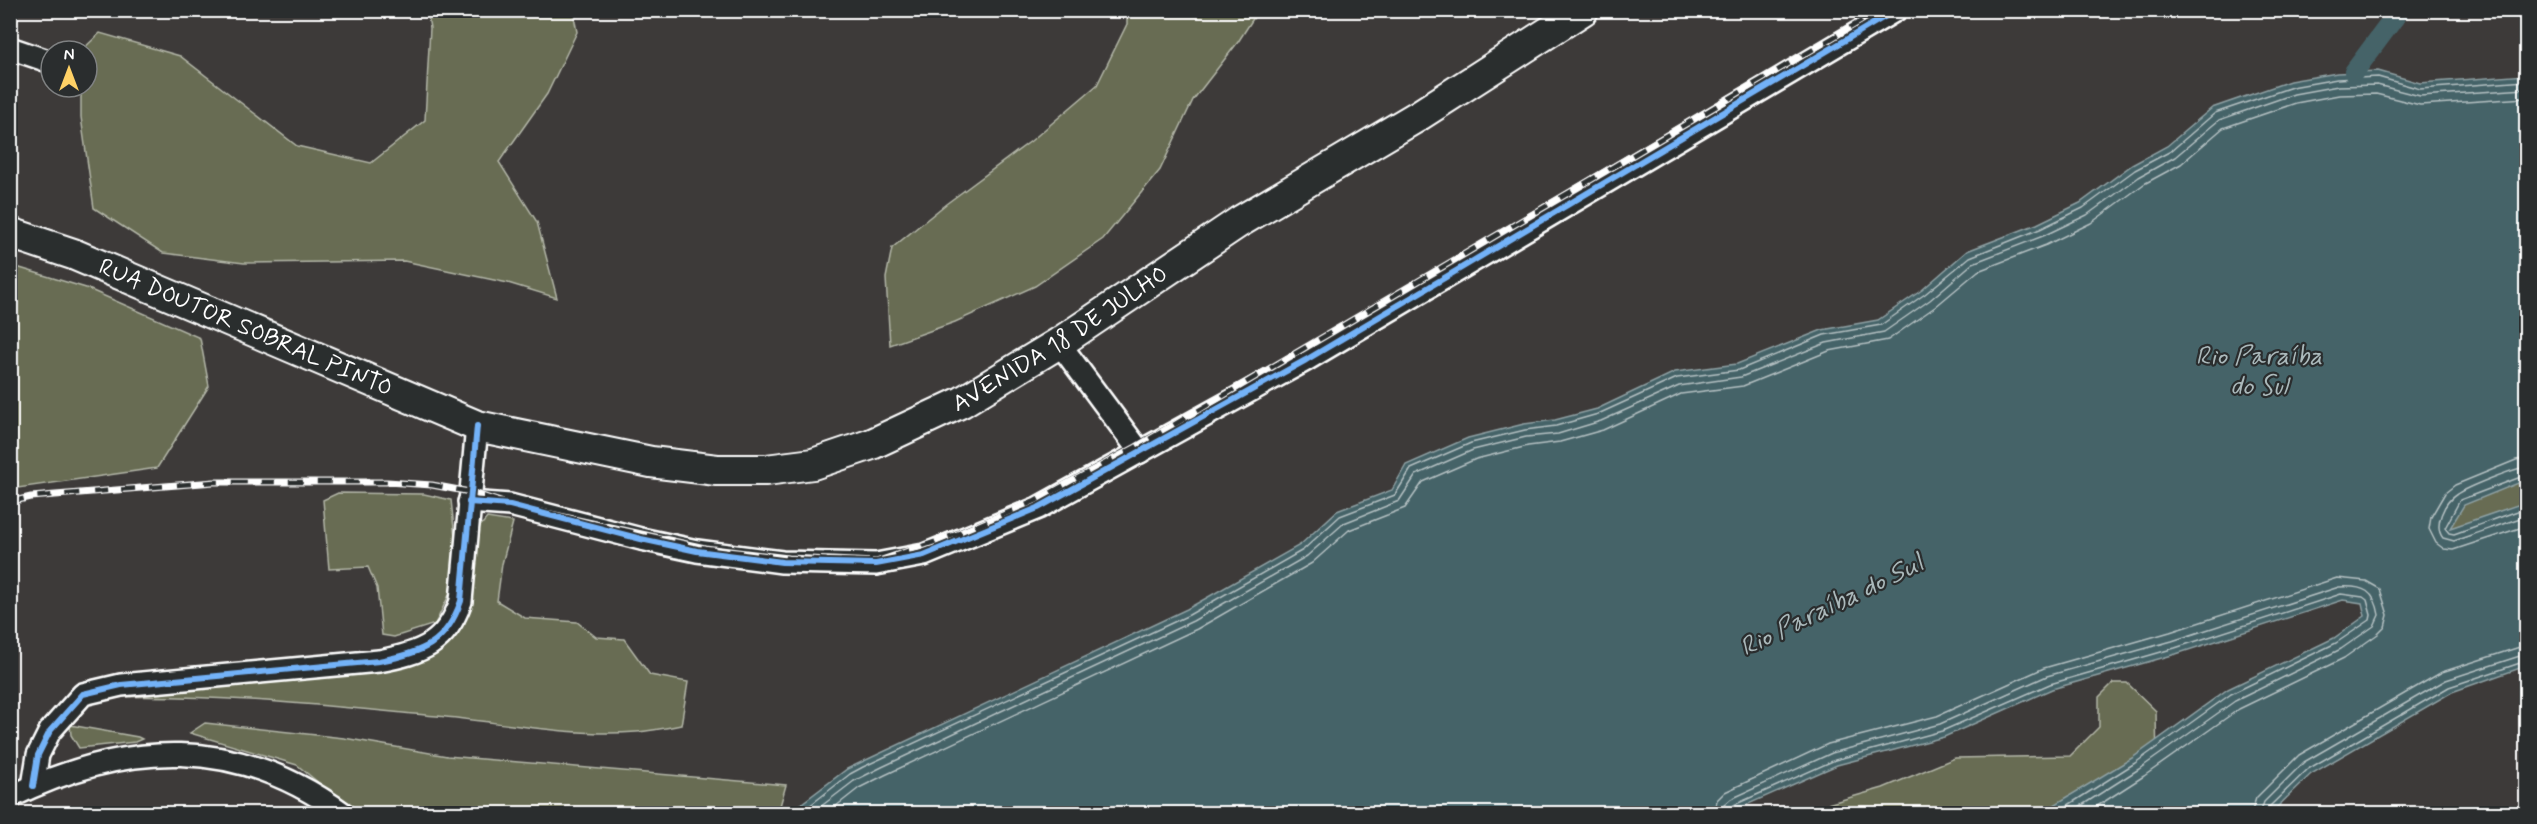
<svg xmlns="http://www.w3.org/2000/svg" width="2537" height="824" font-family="Mynerve,sans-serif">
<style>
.green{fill:#676c52;stroke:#b3b6a8;stroke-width:1.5}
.water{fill:#456368;stroke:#8fa1a4;stroke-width:1.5}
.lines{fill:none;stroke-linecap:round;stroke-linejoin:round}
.shore{stroke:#b5c1c3;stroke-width:1.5}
.canal{stroke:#456368;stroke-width:20}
.street-casing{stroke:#fff;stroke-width:26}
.secondary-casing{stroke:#fff;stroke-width:34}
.street{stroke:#2a2d2e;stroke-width:21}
.secondary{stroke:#2a2d2e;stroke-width:30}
.rail-casing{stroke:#fff;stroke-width:7}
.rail{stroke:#2a2d2e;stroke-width:4.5;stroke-dasharray:14;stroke-linecap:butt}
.cycleway-casing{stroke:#2a2d2e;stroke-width:10}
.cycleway{stroke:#73b2f8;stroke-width:6}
.labels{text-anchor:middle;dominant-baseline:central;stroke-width:4.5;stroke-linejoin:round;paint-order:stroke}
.street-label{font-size:24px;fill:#fff;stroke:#2a2d2e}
.water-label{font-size:26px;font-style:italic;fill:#abb9bb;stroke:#2a2d2e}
</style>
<rect width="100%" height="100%" fill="#3d3a39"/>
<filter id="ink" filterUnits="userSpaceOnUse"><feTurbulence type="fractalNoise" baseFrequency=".0167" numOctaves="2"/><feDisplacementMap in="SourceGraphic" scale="12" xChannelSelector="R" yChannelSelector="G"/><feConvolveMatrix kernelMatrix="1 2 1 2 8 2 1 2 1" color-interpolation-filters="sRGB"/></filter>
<g filter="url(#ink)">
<g class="green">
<polygon points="427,11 573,11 577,32 547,94 499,162 537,222 557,298 508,283 404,261 244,263 163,253 94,208 81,117 81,87 87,87 87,51 81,51 100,33 180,56 297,146 371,163 425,120 430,28"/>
<polygon points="1127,11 1258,11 1238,42 1193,100 1160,170 1103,239 1035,286 955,322 890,345 886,278 892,248 946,204 1031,141 1097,85 1127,24"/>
<polygon points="10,265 86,288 200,338 209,386 157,468 11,489"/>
<polygon points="2526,466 2526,524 2443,534 2485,475"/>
<polygon points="338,493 424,494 451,500 456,547 450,593 435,624 394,637 382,635 377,588 368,567 329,569 323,500"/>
<path d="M 487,518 L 513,522 L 502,564 L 497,601 L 525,618 L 577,622 L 596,637 L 624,639 L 650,675 L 688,682 L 681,725 C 666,728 651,731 636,732 C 571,737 502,722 437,716 C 328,706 219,694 110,697 L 449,640 L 465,623 L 478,529 Z"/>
<polygon points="2113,683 2127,683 2156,711 2157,769 2109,813 1793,814 1883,788 1955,758 2070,756 2099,727 2099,697"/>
<polygon points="205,723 344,738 447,756 786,785 778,813 355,813 297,765 190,733"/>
<polygon points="70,725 138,737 142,739 135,742 79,748 71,735"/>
</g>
<polygon class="water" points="2378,71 2420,83 2526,75 2526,480 2464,505 2450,528 2526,502 2526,666 2452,692 2311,774 2271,813 2041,813 2132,758 2228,689 2334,638 2365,616 2362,603 2343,600 2176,654 2052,689 1944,737 1837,765 1728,813 789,813 847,769 1187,609 1300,545 1337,511 1392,490 1406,465 1468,438 1524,424 1555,420 1597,409 1675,372 1737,364 1822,330 1878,320 1922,290 1967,251 2037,224 2080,203 2132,165 2167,146 2212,108 2290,81 2337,73"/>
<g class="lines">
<g class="shore">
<polyline points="2526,458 2516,460 2455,485 2445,493 2431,517 2429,529 2436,543 2444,549 2453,550 2526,526"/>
<path d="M 2526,467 C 2515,468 2467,487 2457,494 C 2444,502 2433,526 2443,538 L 2454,541 L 2526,516"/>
<polyline points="2526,475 2460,500 2445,528 2449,533 2454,534 2526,508"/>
<polyline points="799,814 850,774 863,767 1189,615 1303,550 1340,516 1395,495 1411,469 1471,443 1525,430 1556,426 1598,414 1677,378 1739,370 1824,335 1881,325 1925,294 1970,257 2040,229 2083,208 2135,170 2171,151 2215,113 2292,87 2337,79 2378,77 2420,89 2526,81"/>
<polyline points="811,814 854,781 882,767 1193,621 1307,556 1344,523 1399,501 1416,475 1473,450 1526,437 1558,434 1601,421 1679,386 1741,377 1826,343 1884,332 1930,300 1973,263 2043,236 2087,215 2139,177 2175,157 2219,120 2294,94 2338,86 2377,85 2420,96 2526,89"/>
<polyline points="826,814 859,788 885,775 1197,629 1312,563 1349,530 1405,508 1423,482 1476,459 1528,446 1560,442 1603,430 1681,394 1743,386 1829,351 1888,340 1935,307 1978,271 2046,245 2091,223 2144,184 2181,164 2223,128 2296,103 2339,95 2376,94 2420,105 2526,98"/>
<polyline points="1714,814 1717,800 1725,792 1828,744 1937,716 2044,668 2170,632 2337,578 2366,581 2380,589 2388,615 2385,627 2378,634 2344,658 2239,709 2144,776 2085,814"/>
<path d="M 1723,814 L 1724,805 L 1731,799 L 1832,753 L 1940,724 L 2047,676 L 2172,641 L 2339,587 C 2364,585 2375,591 2379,615 L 2374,626 L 2341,649 L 2235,701 L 2139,769 L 2068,814"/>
<polyline points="1730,814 1734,805 1835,760 1942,731 2050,684 2175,648 2341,594 2363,597 2367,600 2371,615 2370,620 2336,643 2231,694 2135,763 2054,814"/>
<polyline points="2251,814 2256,798 2299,755 2442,672 2526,645"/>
<polyline points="2260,814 2264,802 2304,762 2446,680 2526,654"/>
<polyline points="2267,814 2269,807 2308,769 2449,687 2526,661"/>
</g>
<polyline class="canal" points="2354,72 2400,10"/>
<g class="street-casing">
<g id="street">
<polyline points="10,48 51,62"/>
<polyline points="1059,343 1140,452"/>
<polyline points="469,502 510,505 641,539 697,551 782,562 876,564 924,555 1038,508 1306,360 1896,10"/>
<path d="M 33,786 L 38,755 L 50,731 L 83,694 L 121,685 L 379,661 C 422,653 446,644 461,601 L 477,426"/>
<path d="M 10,797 C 127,740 236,735 344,814"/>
</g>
</g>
<g class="secondary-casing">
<g id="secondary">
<path id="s1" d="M 10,233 L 73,254 L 477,426 L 651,462 L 717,470 L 766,470 L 813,464 L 872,444 L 962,402 L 1059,343 L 1239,222 L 1418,116 L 1583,10"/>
</g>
</g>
<use href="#street" class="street"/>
<use href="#secondary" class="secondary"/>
<g class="rail-casing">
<polyline id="rail" points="10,502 31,497 214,482 387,482 432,485 470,492 510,505 705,548 788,558 876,562 960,533 1035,501 1136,447 1880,10"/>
</g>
<use href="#rail" class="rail"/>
<g class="cycleway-casing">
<g id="cycleway">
<polyline points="469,502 510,505 641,539 697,551 782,562 876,564 924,555 1038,508 1306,360 1896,10"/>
<path d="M 33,786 L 38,755 L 50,731 L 83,694 L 121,685 L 379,661 C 422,653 446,644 461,601 L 477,426"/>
</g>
</g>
<use href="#cycleway" class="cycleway"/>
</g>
</g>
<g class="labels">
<g class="street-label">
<text stroke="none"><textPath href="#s1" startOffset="254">RUA DOUTOR SOBRAL PINTO</textPath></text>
<text stroke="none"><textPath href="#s1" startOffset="1124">AVENIDA 18 DE JULHO</textPath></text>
</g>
<g class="water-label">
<text x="2259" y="357">Rio Paraíba<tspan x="2259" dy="30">do Sul</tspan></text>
<text transform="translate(1832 606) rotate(-26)">Rio Paraíba do Sul</text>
</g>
</g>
<rect width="2537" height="824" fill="none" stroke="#2a2d2e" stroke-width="36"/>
<rect x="18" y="18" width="2501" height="788" fill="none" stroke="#fff" stroke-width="2" filter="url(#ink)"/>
<g transform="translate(69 69)"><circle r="28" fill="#2a2d2e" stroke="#7f8182" stroke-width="1.5"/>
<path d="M0-4.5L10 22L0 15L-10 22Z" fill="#ffd166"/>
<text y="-9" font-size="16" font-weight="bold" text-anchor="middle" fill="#ffffff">N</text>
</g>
</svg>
